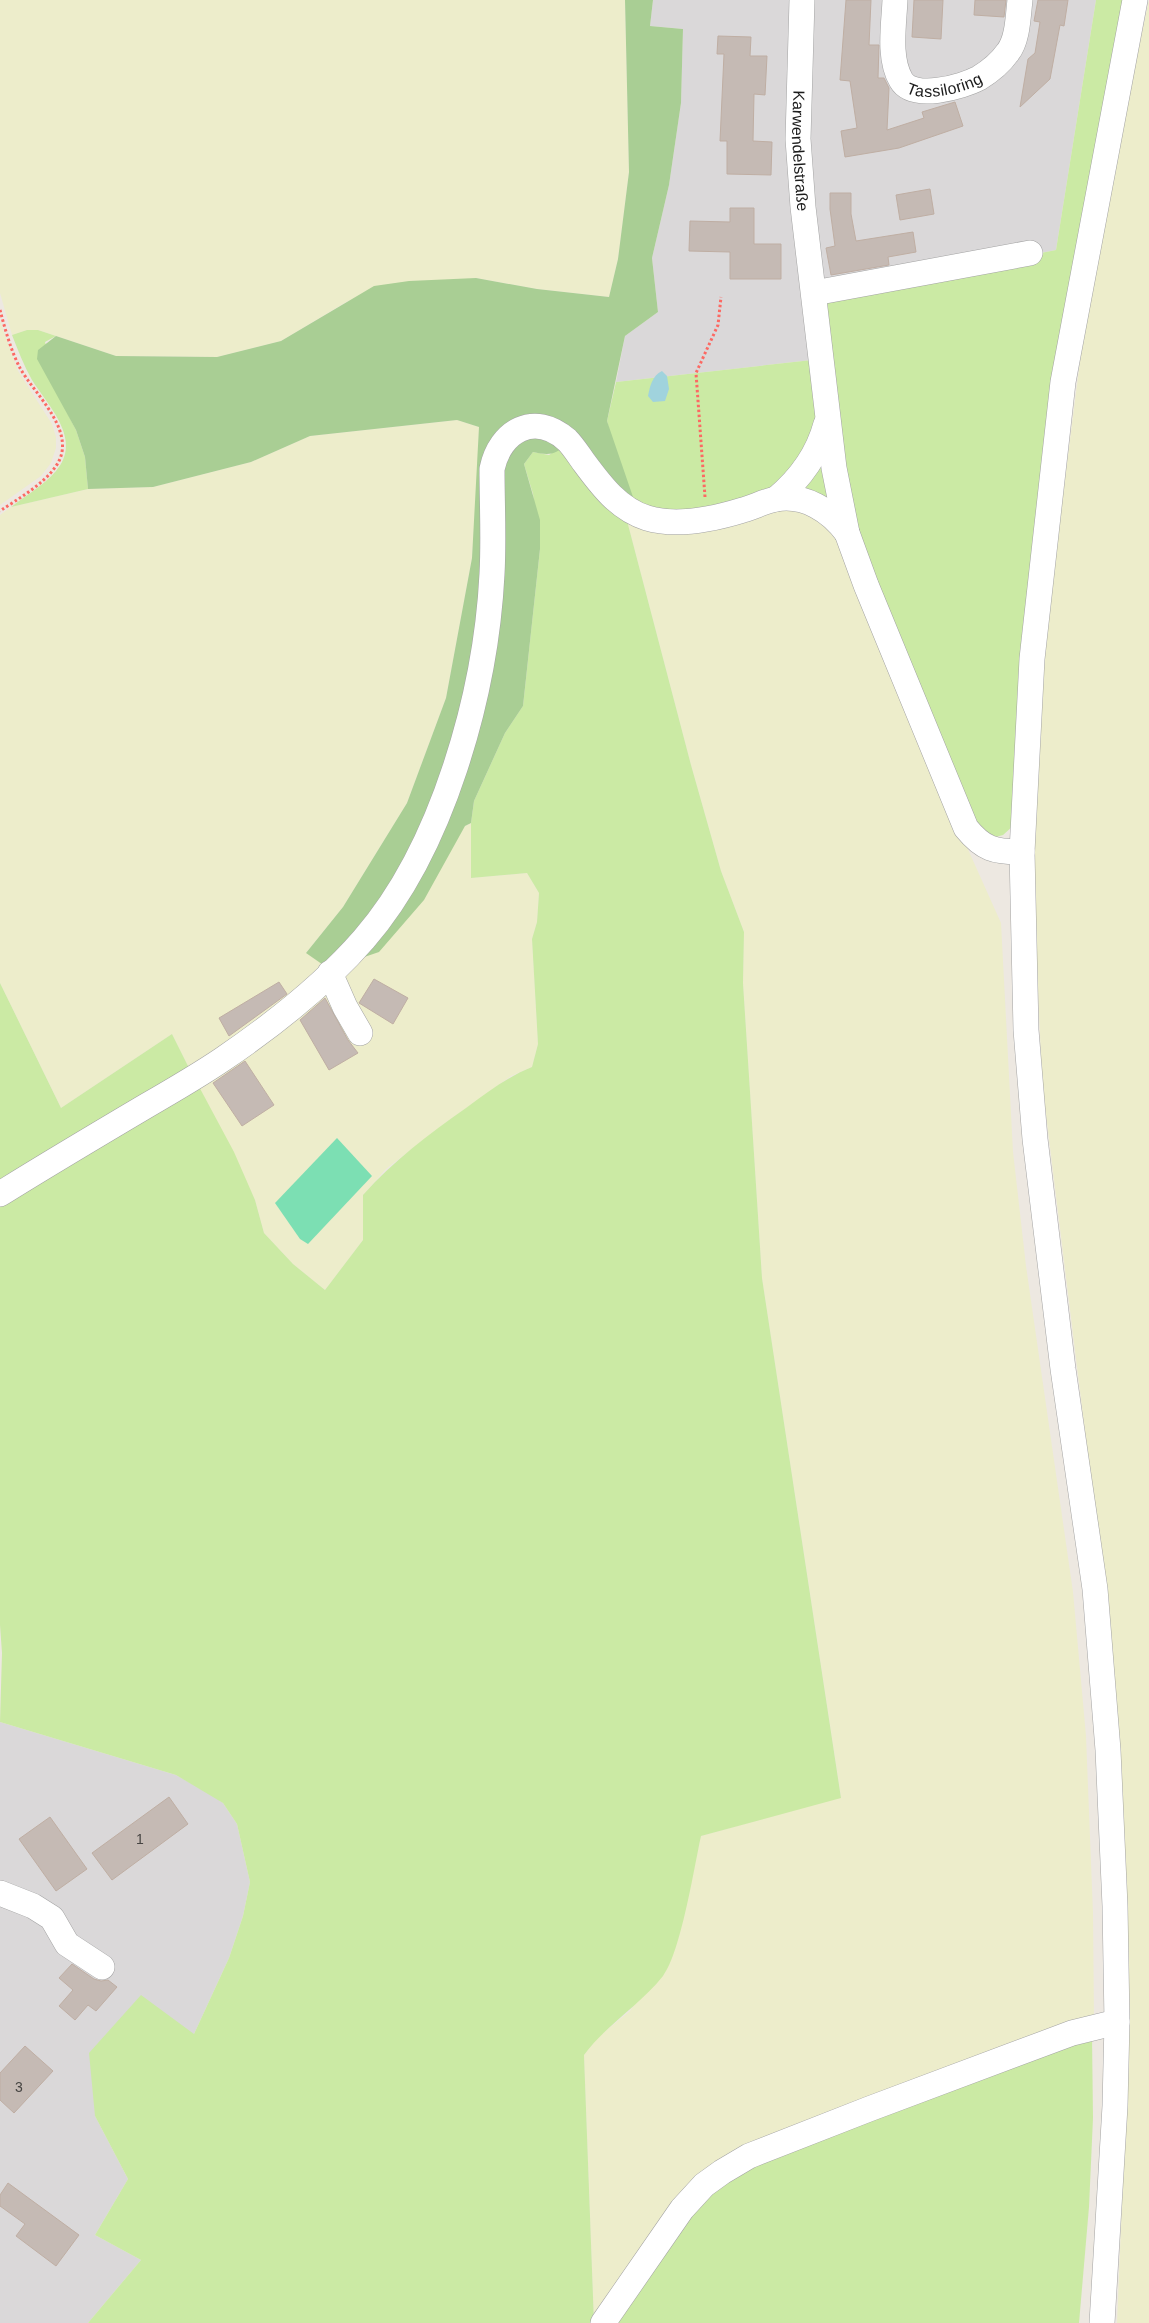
<svg xmlns="http://www.w3.org/2000/svg" width="1149" height="2323" font-family="Helvetica,sans-serif">
<style>
.residential{fill:#dad8d9}
.farmland{fill:#ededcb}
.grass{fill:#cbeaa4}
.forest{fill:#a9ce94}
.pitch{fill:#7cdfb3}
.water{fill:#a0d3dd}
.building{fill:#c5bab4;stroke:#bfaea3}
.lines{fill:none;stroke-linecap:round;stroke-linejoin:round}
.minor-casing{stroke:#a3a3a3;stroke-width:26}
.path{stroke:#fc6963;stroke-width:3;stroke-dasharray:2.5 2.5;stroke-linecap:butt}
.minor{stroke:#fff;stroke-width:25}
.labels{text-anchor:middle;dominant-baseline:central;stroke-width:5;stroke-linejoin:round;paint-order:stroke}
.number-label{font-size:14px;fill:#464442}
.street-label{font-size:16px;fill:#1c1c1c;stroke:#fff}
</style>
<rect width="100%" height="100%" fill="#ede8e1"/>
<g class="residential">
<polygon points="653,0 1096,0 1056,250 821,297 812,360 616,382 625,336 658,312 652,258 669,185 681,103 683,29 650,26"/>
<polygon points="0,1722 176,1775 212,1795 223,1803 237,1824 250,1882 243,1916 229,1958 194,2034 95,2116 128,2179 95,2235 141,2260 88,2323 0,2323"/>
</g>
<g class="farmland">
<polygon points="0,0 625,0 629,172 618,259 609,297 537,289 476,278 348,301 281,341 217,357 116,356 38,330 27,330 12,335 0,293"/>
<polygon points="1149,0 1149,2323 1117,2323 1130,2012 1126,1873 1104,1586 1042,1082 1032,847 1041,668 1083,338 1110,181"/>
<polygon points="0,321 18,371 52,424 56,437 56,448 51,463 41,476 0,505"/>
<polygon points="457,420 479,427 478,469 472,558 446,698 407,803 343,907 306,953 465,826 471,823 471,878 527,873 539,893 537,922 532,939 538,1044 532,1067 511,1076 444,1124 386,1169 363,1195 363,1240 325,1290 293,1264 264,1233 255,1200 172,1034 61,1108 0,983 0,515 11,507 88,489 153,487 251,462 310,436"/>
<polygon points="767,508 807,508 839,534 962,836 1001,923 1013,1152 1026,1266 1073,1592 1086,1736 1093,1913 1094,2022 594,2323 584,2055 597,2038 630,2011 678,1939 701,1836 841,1797 762,1278 743,983 744,932 721,871 691,765 625,513"/>
</g>
<g class="grass">
<polygon points="1096,0 1123,0 1013,826 1003,835 996,837 970,823 848,504 821,297 1056,250"/>
<path d="M 27,330 L 38,330 L 56,336 L 45,342 L 60,399 L 76,430 L 85,457 L 88,489 L 11,507 C 25,496 43,486 56,471 C 83,440 49,407 32,380 C 24,366 18,350 12,335 Z"/>
<polygon points="812,360 818,424 781,487 694,515 629,503 607,421 616,382"/>
<path d="M 565,444 L 625,513 L 691,765 L 721,871 L 744,932 L 743,983 L 762,1278 L 841,1798 L 701,1836 C 694,1868 681,1952 663,1976 C 639,2006 606,2025 584,2055 L 594,2323 L 88,2323 L 141,2260 L 95,2235 L 128,2179 L 95,2116 L 89,2053 L 141,1995 L 194,2034 L 229,1958 L 243,1916 L 250,1882 L 237,1824 L 223,1803 L 176,1775 L 0,1722 L 2,1653 L 0,1625 L 0,1200 L 196,1081 L 234,1152 L 255,1200 L 264,1233 L 293,1264 L 325,1290 L 363,1240 L 363,1195 C 393,1161 429,1134 466,1108 C 488,1092 507,1077 532,1067 L 538,1044 L 532,939 L 537,922 L 539,893 L 527,873 L 471,878 L 471,823 L 474,801 L 505,733 L 523,706 L 540,549 L 533,494 L 524,464 L 533,452 L 549,455 Z"/>
<polygon points="823,456 829,504 798,491"/>
<polygon points="0,983 61,1108 172,1034 191,1072 0,1186"/>
<polygon points="1092,2036 1093,2118 1089,2207 1079,2323 609,2323 653,2253 731,2172"/>
</g>
<path class="forest" d="M 625,0 L 653,0 L 650,26 L 683,29 L 681,103 L 669,185 L 652,258 L 658,312 L 625,336 L 607,421 L 633,497 L 611,487 L 565,444 C 556,456 547,455 533,452 L 524,464 L 540,520 L 540,549 L 523,706 L 505,733 L 474,801 L 471,823 L 465,826 L 424,900 L 379,952 L 329,969 L 306,953 L 343,907 L 407,803 L 446,698 L 472,558 L 479,427 L 457,420 L 310,436 L 251,462 L 153,487 L 88,489 L 85,457 L 76,430 L 37,359 L 38,350 L 56,336 L 116,356 L 217,357 L 281,341 L 374,286 L 409,281 L 476,278 L 537,289 L 609,297 L 618,259 L 629,172 Z"/>
<polygon class="pitch" points="337,1138 372,1176 308,1244 300,1239 275,1203"/>
<path class="water" d="M 662,371 L 667,376 L 669,389 L 665,401 L 653,402 L 648,396 C 650,386 652,376 662,371 Z"/>
<g class="building">
<polygon points="846,0 871,0 869,45 879,45 878,78 884,78 889,88 887,130 924,118 922,112 955,102 963,126 899,148 845,157 841,131 857,128 850,81 840,80"/>
<polygon points="914,0 943,0 941,39 912,37"/>
<polygon points="975,0 1006,0 1004,17 974,15"/>
<polygon points="1038,0 1068,0 1064,26 1060,25 1050,79 1020,107 1028,59 1035,53 1040,22 1034,21"/>
<polygon points="718,36 751,37 750,56 767,56 765,95 754,94 753,141 772,142 771,175 727,174 727,141 720,141 724,54 717,54"/>
<polygon points="930,189 934,214 900,220 896,195"/>
<polygon points="830,193 851,193 851,214 856,241 913,232 916,252 888,257 889,265 831,275 826,248 835,246 830,209"/>
<polygon points="730,208 754,208 754,244 781,244 781,279 730,279 730,252 689,251 690,221 730,222"/>
<polygon points="374,979 408,998 393,1024 359,1003"/>
<polygon points="279,982 287,994 229,1036 219,1018"/>
<polygon points="325,998 348,1040 358,1053 329,1070 300,1020"/>
<polygon points="245,1061 274,1105 242,1126 213,1083"/>
<polygon points="169,1797 188,1824 112,1880 92,1853"/>
<polygon points="50,1817 87,1869 56,1891 19,1839"/>
<polygon points="72,1964 94,1979 101,1981 108,1980 117,1987 96,2011 88,2005 75,2020 59,2006 73,1990 59,1978"/>
<polygon points="25,2046 53,2071 14,2113 0,2100 0,2073"/>
<polygon points="8,2183 79,2235 56,2266 16,2236 25,2224 0,2206 0,2195"/>
</g>
<g class="lines">
<g class="minor-casing">
<g id="minor">
<path id="s1" d="M 802,0 L 798,139 L 803,207 L 834,468 L 847,533 L 866,585 L 966,828 C 983,849 994,852 1022,852"/>
<path id="s2" d="M 895,0 C 894,24 888,58 901,80 C 913,101 962,87 979,78 C 989,72 1001,62 1008,52 C 1018,39 1018,16 1020,0"/>
<polyline points="814,293 1030,253"/>
<path d="M 776,499 C 800,479 818,454 826,424"/>
<polyline points="330,973 345,1007 360,1033"/>
<path d="M 0,1194 C 48,1164 97,1135 146,1106 C 172,1091 198,1076 223,1059 C 273,1025 324,985 364,939 C 443,848 486,693 492,574 C 494,539 492,504 492,469 C 500,431 534,411 567,440 C 573,446 578,454 583,461 C 600,484 618,509 647,518 C 677,527 714,519 743,510 C 754,507 765,501 776,499 C 805,494 831,511 847,533"/>
<polyline points="0,1893 33,1906 52,1918 67,1944 102,1967"/>
<polyline points="603,2323 682,2209 704,2185 722,2172 749,2156 869,2109 1072,2033 1117,2022"/>
<polyline points="1102,2323 1115,2106 1117,2022 1115,1906 1108,1750 1095,1589 1063,1369 1035,1139 1026,1030 1022,852 1032,659 1063,382 1135,0"/>
</g>
</g>
<g class="path">
<path d="M 0,310 C 5,329 11,351 20,368 C 35,395 79,433 56,466 C 44,484 18,499 0,511"/>
<polyline points="705,497 696,373 718,325 721,297"/>
</g>
<use href="#minor" class="minor"/>
</g>
<g class="labels">
<g class="number-label">
<text x="140" y="1839">1</text>
<text x="19" y="2087">3</text>
</g>
<g class="street-label">
<text stroke="none"><textPath href="#s2" startOffset="129">Tassiloring</textPath></text>
<text stroke="none"><textPath href="#s1" startOffset="151">Karwendelstraße</textPath></text>
</g>
</g>
</svg>
